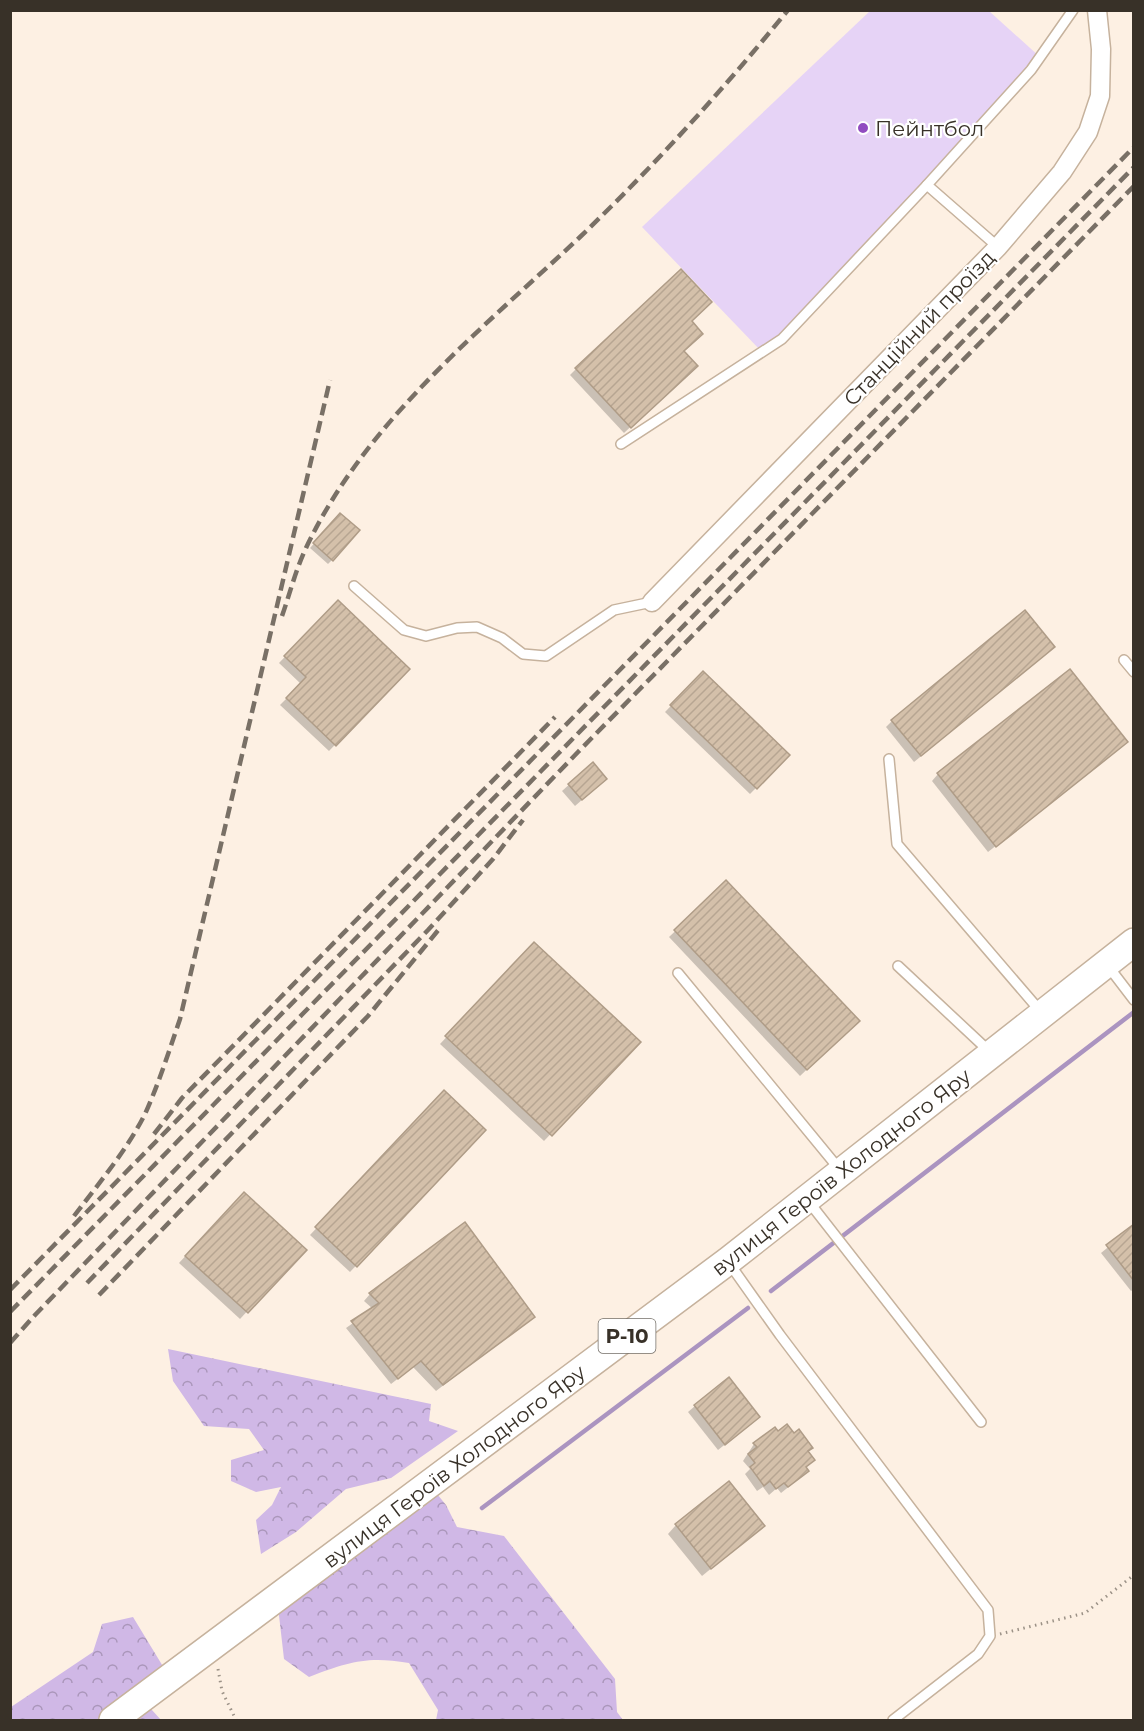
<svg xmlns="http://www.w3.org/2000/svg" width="1144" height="1731" font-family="Montserrat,sans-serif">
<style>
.green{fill:#e6d3f6}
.forest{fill:url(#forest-crowns)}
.shadow{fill:#0003}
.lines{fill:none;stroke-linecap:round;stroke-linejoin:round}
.stream{stroke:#ab94c0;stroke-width:4.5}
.building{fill:url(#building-hatch);stroke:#af9c87;stroke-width:1.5}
.service-casing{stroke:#c6b29d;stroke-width:12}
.minor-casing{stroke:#c6b29d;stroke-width:21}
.primary-casing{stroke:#c6b29d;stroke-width:30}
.path{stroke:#9c9287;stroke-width:3;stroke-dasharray:1.5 4.5;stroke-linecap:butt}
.service{stroke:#fff;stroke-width:9}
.minor{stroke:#fff;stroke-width:18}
.primary{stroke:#fff;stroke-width:27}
.rail{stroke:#797066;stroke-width:4.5;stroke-dasharray:12 6;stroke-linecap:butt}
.poi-dot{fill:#914cc0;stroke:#fff;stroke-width:2}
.labels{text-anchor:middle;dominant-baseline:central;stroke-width:4.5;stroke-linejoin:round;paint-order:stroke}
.shield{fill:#fff;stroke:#746f68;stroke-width:1.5}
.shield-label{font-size:20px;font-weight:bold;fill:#383128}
.poi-label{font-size:21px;fill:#383128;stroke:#fff;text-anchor:start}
.street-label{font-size:21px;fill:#383128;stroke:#fff}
</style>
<defs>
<pattern id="forest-crowns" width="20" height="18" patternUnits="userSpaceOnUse" patternTransform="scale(1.5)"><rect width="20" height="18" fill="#d0b8e6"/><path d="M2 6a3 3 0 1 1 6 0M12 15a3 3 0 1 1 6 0" fill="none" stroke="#aa96ba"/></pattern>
<pattern id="building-hatch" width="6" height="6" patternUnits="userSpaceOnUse" patternTransform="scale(1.5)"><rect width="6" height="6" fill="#d4c0aa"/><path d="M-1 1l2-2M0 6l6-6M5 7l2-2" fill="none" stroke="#b7a592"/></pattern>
</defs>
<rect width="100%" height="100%" fill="#fdf0e3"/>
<polygon class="green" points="870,11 989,11 1040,57 783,339 762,352 642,227"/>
<g class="forest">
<polygon points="168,1349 431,1404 429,1421 458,1431 391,1478 346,1489 296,1532 261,1554 256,1520 272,1505 281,1487 256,1492 231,1481 231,1460 264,1450 249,1429 204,1426 173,1381"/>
<path d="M 429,1484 L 446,1505 L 457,1527 L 504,1536 L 615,1679 L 617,1712 L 623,1720 L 436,1720 L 438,1710 L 409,1663 C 366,1656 349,1662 309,1677 L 284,1659 L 277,1598 Z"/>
<polygon points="133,1617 170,1678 142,1699 161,1720 11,1720 11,1707 93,1652 102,1624"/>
</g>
<g class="shadow">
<polygon points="682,351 689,372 624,433 570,375 576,369"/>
<polygon points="340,515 332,560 328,564 310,548"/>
<polygon points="338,602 408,669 329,751 280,705 301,684 279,663"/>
<polygon points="1047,653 914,762 886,727 892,721"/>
<polygon points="703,673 788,755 750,794 665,712"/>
<polygon points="1120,748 988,852 932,781 938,774"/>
<polygon points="592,764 599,785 575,806 562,791"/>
<polygon points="726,883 858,1021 800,1076 669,937"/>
<polygon points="534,944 638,1042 544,1141 440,1044"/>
<polygon points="444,1092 484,1130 350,1272 310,1235"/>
<polygon points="237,1200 304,1250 240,1319 179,1263"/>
<polygon points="464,1224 533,1317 436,1391 413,1367 391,1384 346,1328 373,1309 364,1301 370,1294"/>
<polygon points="1134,1226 1134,1289 1131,1291 1101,1253"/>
<polygon points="695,1406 752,1423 718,1450 688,1412"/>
<polygon points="754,1444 807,1452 801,1477 781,1493 777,1488 769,1495 763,1487 757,1491 745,1474 750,1469 743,1461"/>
<polygon points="676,1525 763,1526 702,1576 668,1534"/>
</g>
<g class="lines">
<g class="stream">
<polyline points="771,1291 1134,1012"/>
<polyline points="482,1508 748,1308"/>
</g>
</g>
<g class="building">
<polygon points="681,269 712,302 692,321 703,334 684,351 698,366 631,428 575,368"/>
<polygon points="340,513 360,530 333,561 313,543"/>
<polygon points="338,600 410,669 336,746 286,698 306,677 284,656"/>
<polygon points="1025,610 1055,647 921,756 891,720"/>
<polygon points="1070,669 1128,742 996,847 937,773"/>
<polygon points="703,671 790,755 757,789 670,705"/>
<polygon points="593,762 607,779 582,800 568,784"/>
<polygon points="726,880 860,1021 807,1070 674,930"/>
<polygon points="534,942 641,1042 552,1136 445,1036"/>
<polygon points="444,1090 486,1130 357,1267 315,1227"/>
<polygon points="244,1192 307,1250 248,1313 185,1256"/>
<polygon points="465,1222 535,1317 443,1385 421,1361 398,1379 351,1321 379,1303 369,1293"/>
<polygon points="1134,1224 1134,1281 1106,1245"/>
<polygon points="729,1377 760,1417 725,1445 694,1405"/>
<polygon points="787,1424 794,1433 799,1429 813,1448 808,1451 815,1460 806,1467 809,1471 788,1487 784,1483 776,1489 770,1481 764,1486 750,1467 755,1463 748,1454 757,1447 753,1443 775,1427 778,1431"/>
<polygon points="729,1481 765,1526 711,1569 675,1524"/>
</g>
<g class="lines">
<g class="service-casing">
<g id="service">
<polyline points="998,247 927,185 1031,70 1073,10"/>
<polyline points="621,444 782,339 927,185"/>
<polyline points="354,586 404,630 426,636 457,628 477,627 502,638 523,654 546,656 614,610 652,602"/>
<polyline points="1124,660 1134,672"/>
<polyline points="889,759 897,844 1041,1012"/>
<polyline points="898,966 990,1052"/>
<polyline points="1108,966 1134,1000"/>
<polyline points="678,973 840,1170"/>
<polyline points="809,1202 981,1422"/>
<polyline points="729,1263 780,1335 988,1610 990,1636 978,1654 893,1720"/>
</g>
</g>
<g class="minor-casing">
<polyline id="minor" points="652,602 998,247 1062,172 1088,132 1100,96 1101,49 1097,10"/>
</g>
<g class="primary-casing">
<polyline id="primary" points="113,1720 728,1261 1134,942"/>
</g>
<g class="path">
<polyline points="1000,1634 1085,1613 1134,1575"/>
<polyline points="218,1669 222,1691 236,1720"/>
</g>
<use href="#service" class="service"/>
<use href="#minor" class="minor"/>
<use href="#primary" class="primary"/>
<g class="rail">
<path d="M 282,616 C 290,593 296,569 306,548 C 366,421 480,331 580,237 C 654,166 723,90 788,10"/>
<polyline points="154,1134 182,1098 555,717"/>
<path d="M 74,1216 C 99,1183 127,1150 145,1114 C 159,1083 169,1051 180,1019 L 330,380"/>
<polyline points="87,1283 428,930 493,859 523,820"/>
<polyline points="10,1290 1134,147"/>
<polyline points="99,1295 368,1016 440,928"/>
<polyline points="10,1312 1134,167"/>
<polyline points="10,1343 35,1315 578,752 1134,186"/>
</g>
</g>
<circle class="poi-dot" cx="863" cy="128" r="6"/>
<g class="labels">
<rect class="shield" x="598.5" y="1319" width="57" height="34" rx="4.5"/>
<g class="shield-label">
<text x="627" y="1336">Р-10</text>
</g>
<g class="poi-label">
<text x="875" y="128">Пейнтбол</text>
</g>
<g class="street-label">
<text transform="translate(919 328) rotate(-46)">Станційний проїзд</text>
<text transform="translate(841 1172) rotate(-38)">вулиця Героїв Холодного Яру</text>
<text transform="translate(454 1466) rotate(-37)">вулиця Героїв Холодного Яру</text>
</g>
</g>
<rect width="1144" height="1731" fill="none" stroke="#383128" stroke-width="24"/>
</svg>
